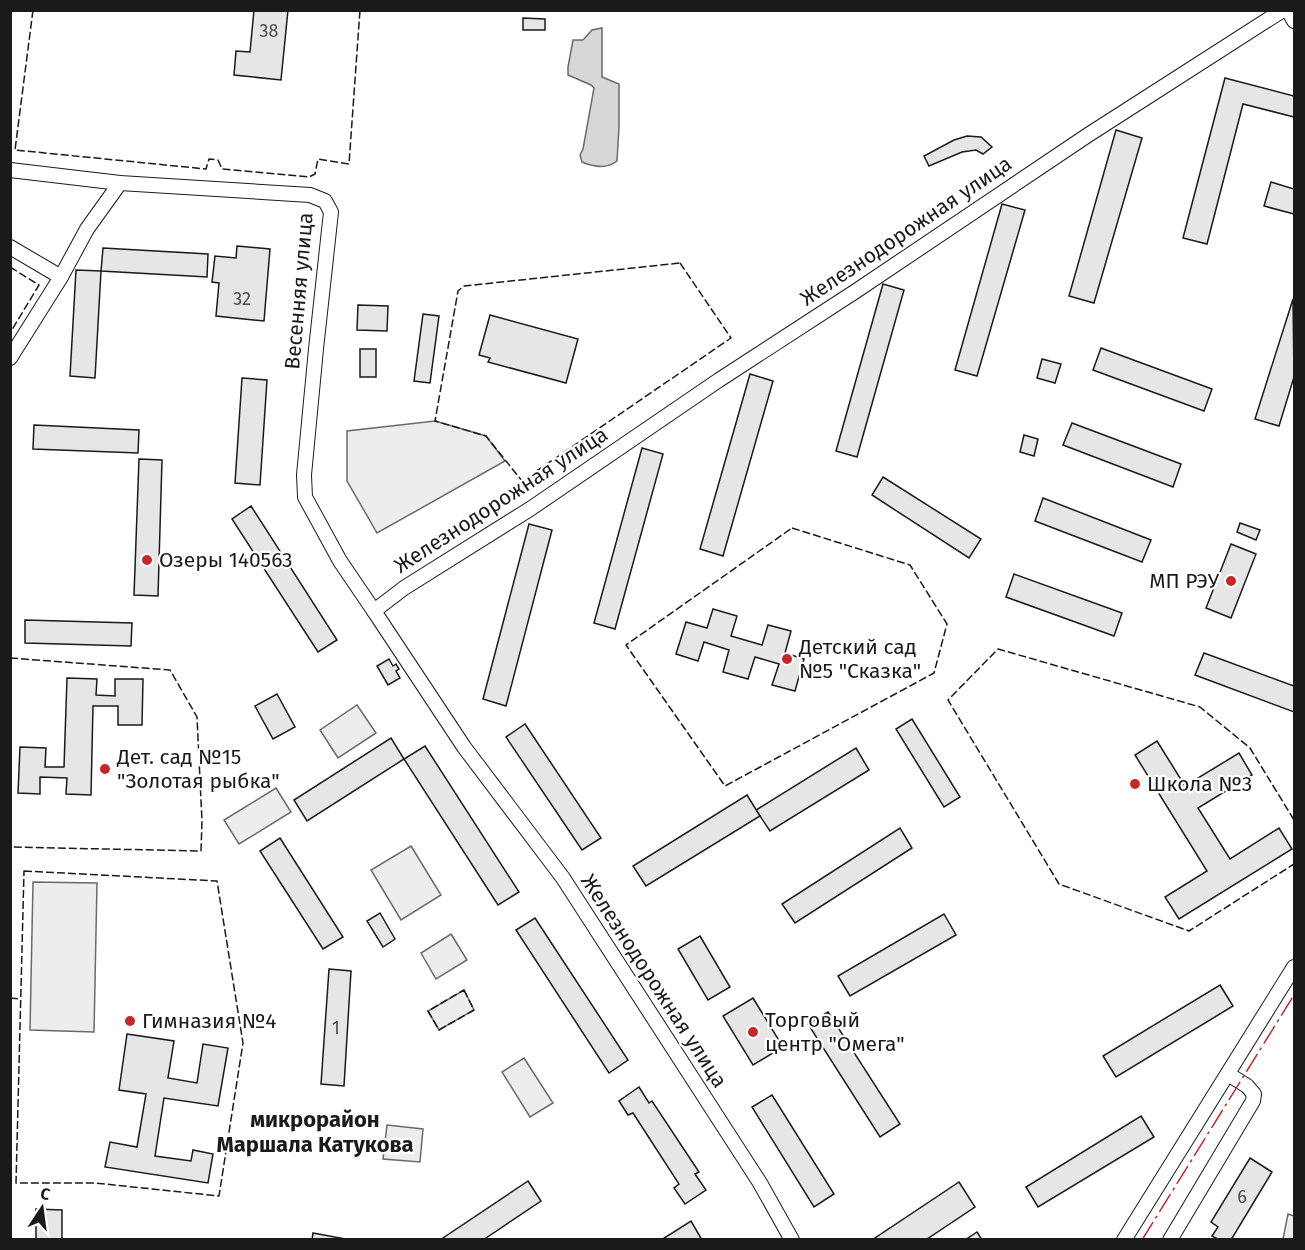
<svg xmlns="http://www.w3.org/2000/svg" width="1305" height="1250" font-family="'Fira Sans',sans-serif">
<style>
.built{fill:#ededed;stroke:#6a6a6a;stroke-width:1.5}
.water{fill:#d7d7d7;stroke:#6a6a6a;stroke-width:1.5}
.building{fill:#e6e6e6;stroke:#1a1a1a;stroke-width:1.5}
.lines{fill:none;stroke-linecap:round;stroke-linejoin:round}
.minor-casing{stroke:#1a1a1a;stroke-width:16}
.minor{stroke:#fff;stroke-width:14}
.fence{stroke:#1a1a1a;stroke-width:1.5;stroke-dasharray:8 3;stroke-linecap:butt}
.power{stroke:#c62828;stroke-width:1.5;stroke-dasharray:21 4.5 3 4.5;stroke-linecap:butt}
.poi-dot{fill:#c62828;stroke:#fff;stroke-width:2}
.labels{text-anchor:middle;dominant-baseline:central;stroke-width:4.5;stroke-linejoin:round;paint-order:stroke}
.number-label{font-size:18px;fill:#4d4d4d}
.street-label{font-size:21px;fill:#1a1a1a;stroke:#fff}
.poi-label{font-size:21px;fill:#1a1a1a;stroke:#fff;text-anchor:start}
.neighbourhood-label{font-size:22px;font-weight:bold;fill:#1a1a1a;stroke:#fff}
</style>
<rect width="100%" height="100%" fill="#fff"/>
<g class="built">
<polygon points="435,421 486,436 505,461 377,533 347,481 347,431"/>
<polygon points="357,705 376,733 338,758 320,730"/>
<polygon points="276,788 291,812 239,844 224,820"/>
<polygon points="411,846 441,895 401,920 371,870"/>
<polygon points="33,882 97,883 94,1032 30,1030"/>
<polygon points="451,934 467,960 436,979 421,953"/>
<polygon points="464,990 474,1010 439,1030 428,1011"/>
<polygon points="524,1058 553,1103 530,1117 502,1072"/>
<polygon points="387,1125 423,1129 420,1162 383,1159"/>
<polygon points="1288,1214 1294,1216 1294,1239 1283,1239"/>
</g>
<path class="water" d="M 602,28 L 602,77 L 619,84 L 619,127 L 617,161 C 607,169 594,167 582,162 L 580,155 L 583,149 L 594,88 L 591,85 L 568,75 L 568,67 L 573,40 L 583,40 L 592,30 Z"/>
<g class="building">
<polygon points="254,10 288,10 281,80 234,75 236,51 250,52"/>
<polygon points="523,18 545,19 545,30 523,30"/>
<polygon points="1225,78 1294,96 1294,117 1243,104 1207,244 1183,238"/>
<polygon points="1116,130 1142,138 1094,303 1069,296"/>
<polygon points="967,136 981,137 992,147 983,154 976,150 962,152 929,166 924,156 954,140"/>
<polygon points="1271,182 1294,189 1294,214 1264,206"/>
<polygon points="1002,204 1025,210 977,376 955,370"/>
<polygon points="237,246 270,249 264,321 216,316 219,283 212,282 215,256 236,258"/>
<polygon points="103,248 208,254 207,277 101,271"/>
<polygon points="76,270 101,271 95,378 70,376"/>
<polygon points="883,284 904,290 857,457 836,451"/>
<polygon points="1293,299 1294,377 1279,426 1255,419"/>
<polygon points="358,305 388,306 387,331 357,330"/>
<polygon points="423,314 439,316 430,383 414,381"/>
<polygon points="490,315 578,339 566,383 488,362 490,358 479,355"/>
<polygon points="1101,348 1212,389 1204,411 1093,370"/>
<rect x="360" y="349" width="16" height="28"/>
<polygon points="1042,359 1061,364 1055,383 1037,378"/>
<polygon points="750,374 773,381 723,556 700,549"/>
<polygon points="242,378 267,380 260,485 235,483"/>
<polygon points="1072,423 1181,464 1173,487 1063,445"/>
<polygon points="34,425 139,430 138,453 33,449"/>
<polygon points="1024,435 1038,439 1034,456 1020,452"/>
<polygon points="642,448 663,454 615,629 594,623"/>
<polygon points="139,459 162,460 158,596 134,595"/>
<polygon points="883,477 981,539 969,558 872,495"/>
<polygon points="1043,498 1151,540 1142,562 1035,521"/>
<polygon points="251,506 337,640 318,652 232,519"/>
<polygon points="1240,523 1260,530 1256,540 1237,532"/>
<polygon points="529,524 552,530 506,706 483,699"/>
<polygon points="1231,544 1256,554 1231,618 1206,608"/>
<polygon points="1014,574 1122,613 1114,636 1006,597"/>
<polygon points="713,609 737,616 731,636 762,645 768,625 791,631 785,653 804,659 795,691 772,685 779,664 755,657 748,679 723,672 729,650 704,642 698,661 676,654 686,622 707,628"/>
<polygon points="25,620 132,623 131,646 25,643"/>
<polygon points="1204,653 1294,686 1294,712 1195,675"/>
<polygon points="389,659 393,666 396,664 399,669 396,671 400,678 388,685 377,666"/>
<polygon points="67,678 97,679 96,695 115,696 115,679 143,679 142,725 118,725 118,706 93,706 91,795 66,794 67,778 40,777 40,794 18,793 20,747 46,748 45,767 64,767"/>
<polygon points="277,694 295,727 273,739 255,706"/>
<polygon points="912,719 960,797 944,807 896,729"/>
<polygon points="525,724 601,838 582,850 506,737"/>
<polygon points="391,738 404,759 307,821 294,800"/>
<polygon points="1157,741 1185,786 1239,753 1252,775 1198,808 1230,859 1279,828 1292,849 1179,919 1165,897 1207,871 1135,755"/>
<polygon points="425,746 519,892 498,905 404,759"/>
<polygon points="856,748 869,770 770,831 756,810"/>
<polygon points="747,795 760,816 646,886 633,866"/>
<polygon points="900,828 912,848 795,923 782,904"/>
<polygon points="280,838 343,937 323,949 260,851"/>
<polygon points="380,913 395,939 383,947 367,921"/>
<polygon points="944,914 956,935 850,996 838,976"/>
<polygon points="535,918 628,1060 609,1073 516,930"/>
<polygon points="700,936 730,987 708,1000 678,949"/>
<polygon points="329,969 351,971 344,1086 321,1084"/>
<polygon points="1220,985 1233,1006 1116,1077 1103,1056"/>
<polygon points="753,998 783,1047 753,1065 723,1016"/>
<polygon points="828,1012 900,1124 880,1137 808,1024"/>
<polygon points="127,1034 174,1041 168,1078 197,1083 203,1044 228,1048 218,1106 164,1098 155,1156 191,1161 193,1150 213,1154 208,1183 105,1167 110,1142 137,1147 146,1094 119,1090"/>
<polygon points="639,1087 649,1103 652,1101 699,1172 695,1174 706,1190 685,1204 674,1188 679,1184 633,1113 628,1115 619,1101"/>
<polygon points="772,1095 834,1194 814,1207 752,1107"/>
<polygon points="1141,1116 1154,1137 1038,1207 1026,1187"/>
<polygon points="1250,1158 1272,1172 1231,1240 1219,1240 1212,1236 1218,1227 1211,1222"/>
<polygon points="528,1181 541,1201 483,1240 440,1240"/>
<polygon points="959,1182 975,1207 927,1239 872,1240"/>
<polygon points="36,1209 62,1210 62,1240 36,1240"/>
<polygon points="691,1221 702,1240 661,1240"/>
<polygon points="977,1232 982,1240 965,1240"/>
<polygon points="313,1233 351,1240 312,1240"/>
</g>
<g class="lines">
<g class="minor-casing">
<g id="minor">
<polyline points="1288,10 1294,21"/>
<polyline points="10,170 120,183 310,195 325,201 331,212 316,349 304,475 305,497 340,561 374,611"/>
<polyline points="10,247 61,277"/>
<polyline points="10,358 61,277 87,229 120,183"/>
<polyline points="792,1240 760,1183 563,878 464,747 374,611 404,588 530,509 719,380 856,291 1088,135 1283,10"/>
<polyline points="1124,1240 1294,967"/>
<polyline points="1170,1240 1253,1101 1254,1094 1247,1086 1228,1074"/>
</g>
</g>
<use href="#minor" class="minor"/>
<g class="fence">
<polyline points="33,10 15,150 206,169 209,159 218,160 222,169 309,177 315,174 318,159 349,164 360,10"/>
<polygon points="680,263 731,338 522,481 486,436 435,421 458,291 464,286"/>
<polyline points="10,267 39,285 10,333"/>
<polygon points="792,528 910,565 947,624 934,673 725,786 626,645"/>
<polyline points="10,658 170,670 197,717 202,821 201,851 10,847"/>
<polyline points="1294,820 1250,748 1200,707 998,649 948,700 1059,884 1189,931 1294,864"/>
<polygon points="24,871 217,881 243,1043 219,1196 95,1183 16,1183"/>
<polygon points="464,990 474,1010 439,1030 428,1011"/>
<polyline points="10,998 21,999"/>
</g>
<polyline class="power" points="1142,1240 1294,995"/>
</g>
<g class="poi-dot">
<circle cx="147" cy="560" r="6"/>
<circle cx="1231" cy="581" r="6"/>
<circle cx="787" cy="659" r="6"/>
<circle cx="105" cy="769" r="6"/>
<circle cx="1135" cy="784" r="6"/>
<circle cx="130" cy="1021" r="6"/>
<circle cx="753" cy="1032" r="6"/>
</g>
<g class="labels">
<g class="number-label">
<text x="269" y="31">38</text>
<text x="242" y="299">32</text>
<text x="336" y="1028">1</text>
<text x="1242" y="1197">6</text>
</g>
<g class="street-label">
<text transform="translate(906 231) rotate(-34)">Железнодорожная улица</text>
<text transform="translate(299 291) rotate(-85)">Весенняя улица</text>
<text transform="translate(501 500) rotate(-33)">Железнодорожная улица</text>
<text transform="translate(654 981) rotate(57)">Железнодорожная улица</text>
</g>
<g class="poi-label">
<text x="159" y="560">Озеры 140563</text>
<text x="1219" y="581" text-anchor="end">МП РЭУ</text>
<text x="799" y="647">Детский сад<tspan x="799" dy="24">№5 "Сказка"</tspan></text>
<text x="117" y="757">Дет. сад №15<tspan x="117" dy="24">"Золотая рыбка"</tspan></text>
<text x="1147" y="784">Школа №3</text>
<text x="765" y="1020">Торговый<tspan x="765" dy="24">центр "Омега"</tspan></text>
<text x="142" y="1021">Гимназия №4</text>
</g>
<g class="neighbourhood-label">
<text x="315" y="1119">микрорайон<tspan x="315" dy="25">Маршала Катукова</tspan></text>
</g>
</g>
<rect width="1305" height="1250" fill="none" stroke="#1a1a1a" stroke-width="24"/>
<g transform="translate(42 1208) rotate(13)" stroke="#ffffff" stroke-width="4.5" paint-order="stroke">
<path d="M0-4.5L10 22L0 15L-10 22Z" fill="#1a1a1a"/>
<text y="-9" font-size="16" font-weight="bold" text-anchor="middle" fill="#1a1a1a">С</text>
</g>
</svg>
